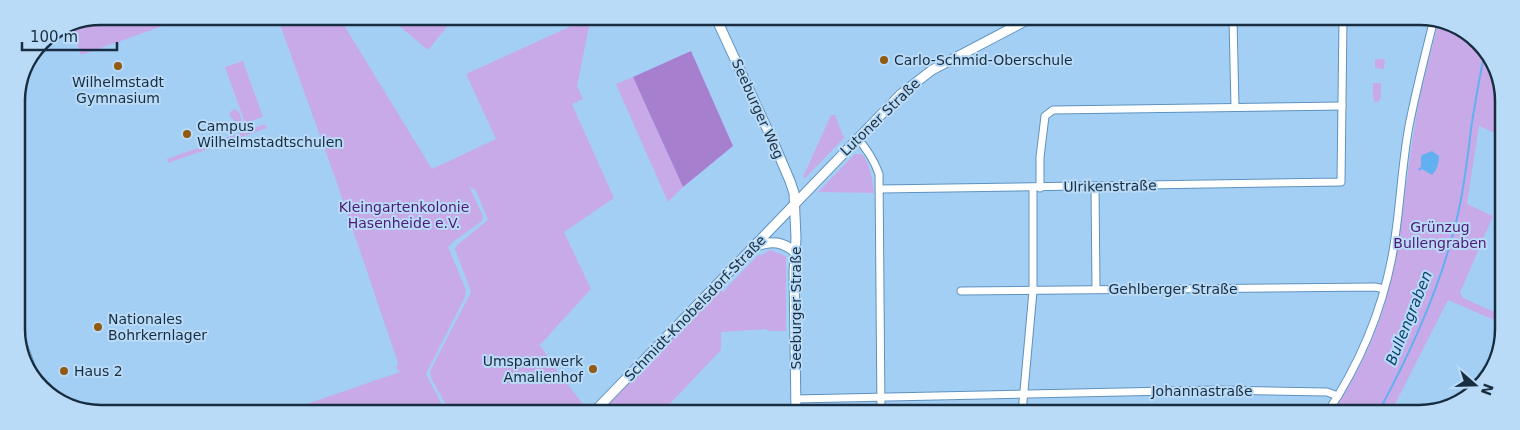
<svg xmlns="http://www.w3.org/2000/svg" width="1520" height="430" font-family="'DejaVu Sans',sans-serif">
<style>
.green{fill:#c8aae9}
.forest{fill:#a67fcf}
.water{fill:#63b0f0}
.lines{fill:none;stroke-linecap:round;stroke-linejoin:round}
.stream{stroke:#63b0f0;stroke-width:2}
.minor-casing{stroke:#5e92bf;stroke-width:9}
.tertiary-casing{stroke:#5e92bf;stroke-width:11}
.minor{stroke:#fff;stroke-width:7}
.tertiary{stroke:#fff;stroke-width:9}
.poi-dot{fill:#915912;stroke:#badbf7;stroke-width:2}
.labels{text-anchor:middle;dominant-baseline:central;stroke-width:4;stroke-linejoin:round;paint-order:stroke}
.poi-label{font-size:14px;fill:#182e40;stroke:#badbf7;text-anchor:start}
.street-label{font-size:14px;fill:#182e40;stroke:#badbf7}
.park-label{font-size:14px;fill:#4f1877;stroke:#badbf7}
.water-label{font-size:15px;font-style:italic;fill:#07436d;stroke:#badbf7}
.rim{fill:none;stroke:#182e40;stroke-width:2.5}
</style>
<rect width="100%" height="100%" fill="#a4cff5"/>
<g class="green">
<polygon points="101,16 191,16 81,55 70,22"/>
<polygon points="231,17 339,17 432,169 496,139 466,74 569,27 577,17 591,17 577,86 583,99 572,104 614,198 564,232 591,289 540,345 557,371 587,409 584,412 450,412 431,378 430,371 471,292 455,249 457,245 488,220 476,191 469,186 483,216 482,221 453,242 448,247 466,290 465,297 426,374 446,412 286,411 400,372 396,368 398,363 338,186 278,19"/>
<polygon points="393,17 455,17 428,50 391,19"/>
<path d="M 1439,19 L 1483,45 L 1502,85 L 1502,136 L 1479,126 L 1467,204 L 1493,216 L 1460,293 L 1463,298 L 1501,315 L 1501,323 L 1448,300 L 1390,414 L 1332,413 C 1361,370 1383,322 1393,271 C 1403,225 1406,177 1414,131 C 1419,93 1430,56 1439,19 Z"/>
<polygon points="1375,59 1385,59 1384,69 1375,68"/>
<polygon points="243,61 263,117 245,123 225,67"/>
<polygon points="633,77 683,187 668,202 616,84"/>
<polygon points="1373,83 1381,83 1381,98 1378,102 1375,102 1373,98"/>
<polygon points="235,109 239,112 245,129 238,131 234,120 229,115 231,111"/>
<polygon points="831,115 835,115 844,138 805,178 803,177"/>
<polygon points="265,124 267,128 168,163 167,159"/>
<path d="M 855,154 L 862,154 C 871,166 872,178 874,193 L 818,192 Z"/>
<polygon points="770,250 786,256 786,331 768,331 766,329 721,332 721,350 662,412 600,412 718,289 724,292 728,286 759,254 760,256"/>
</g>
<polygon class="forest" points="691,51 733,146 683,187 633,77"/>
<path class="water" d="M 1432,151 L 1439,156 C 1439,163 1437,170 1432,175 L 1422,169 L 1419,171 L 1418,169 L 1421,167 L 1421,158 L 1422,155 Z"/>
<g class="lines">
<path class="stream" d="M 1378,413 C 1412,350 1446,275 1460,204 C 1465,180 1468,154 1471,129 C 1475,102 1480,76 1485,50"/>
<g class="minor-casing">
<g id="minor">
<polyline points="1233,19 1235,107"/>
<path d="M 857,138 C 868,150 874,160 879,174 L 881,413"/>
<polyline points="1095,186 1096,289"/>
<polyline points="1040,188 1040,157 1045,116 1053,110 1342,106"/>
<polyline points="880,189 1341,182 1343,19"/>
<polyline points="961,291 1375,287 1384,289"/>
<polyline points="18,330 35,377"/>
<polyline points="795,399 1217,390 1327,392 1338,396"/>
<polyline points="1022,413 1033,291 1033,188"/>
<path d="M 1327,413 C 1359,365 1381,314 1392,257 C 1400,214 1401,169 1409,126 C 1416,90 1425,55 1434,19"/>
</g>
</g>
<g class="tertiary-casing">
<g id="tertiary">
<polyline points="716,18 775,146 790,181 794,193 796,238 794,272 796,412"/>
<path d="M 757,246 C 772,240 783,242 795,252"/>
<polyline points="594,412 901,94 932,70 1031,18"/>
</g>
</g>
<use href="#minor" class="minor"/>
<use href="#tertiary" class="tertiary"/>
</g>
<g class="poi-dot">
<circle cx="884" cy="60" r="5"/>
<circle cx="118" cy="66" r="5"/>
<circle cx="187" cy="134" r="5"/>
<circle cx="98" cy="327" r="5"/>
<circle cx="593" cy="369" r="5"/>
<circle cx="64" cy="371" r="5"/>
</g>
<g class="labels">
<g class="poi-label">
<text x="894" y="60">Carlo-Schmid-Oberschule</text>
<text x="118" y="82" text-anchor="middle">Wilhelmstadt<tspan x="118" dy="16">Gymnasium</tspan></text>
<text x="197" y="126">Campus<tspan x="197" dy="16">Wilhelmstadtschulen</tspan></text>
<text x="108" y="319">Nationales<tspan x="108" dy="16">Bohrkernlager</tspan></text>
<text x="583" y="361" text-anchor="end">Umspannwerk<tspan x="583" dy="16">Amalienhof</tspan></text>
<text x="74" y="371">Haus 2</text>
</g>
<g class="street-label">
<text transform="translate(758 109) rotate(66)">Seeburger Weg</text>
<text transform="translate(880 117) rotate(-44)">Lutoner Straße</text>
<text transform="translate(1110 186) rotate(-1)">Ulrikenstraße</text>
<text x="1173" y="289">Gehlberger Straße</text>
<text transform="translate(695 308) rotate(-46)">Schmidt-Knobelsdorf-Straße</text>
<text transform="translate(796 308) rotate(-90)">Seeburger Straße</text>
<text x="1202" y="391">Johannastraße</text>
</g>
<g class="park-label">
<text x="404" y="207">Kleingartenkolonie<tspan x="404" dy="16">Hasenheide e.V.</tspan></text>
<text x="1440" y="227">Grünzug<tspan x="1440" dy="16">Bullengraben</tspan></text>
</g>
<g class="water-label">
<text transform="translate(1409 318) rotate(-68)">Bullengraben</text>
</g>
</g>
<path d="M0 0H1520V430H0ZM101 25H1419A76 76 0 0 1 1495 101V329A76 76 0 0 1 1419 405H101A76 76 0 0 1 25 329V101A76 76 0 0 1 101 25Z" fill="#badbf7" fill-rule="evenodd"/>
<path class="rim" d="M101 25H1419A76 76 0 0 1 1495 101V329A76 76 0 0 1 1419 405H101A76 76 0 0 1 25 329V101A76 76 0 0 1 101 25Z"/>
<g transform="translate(1475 385) rotate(110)" stroke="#badbf7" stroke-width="4" paint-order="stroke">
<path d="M0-4L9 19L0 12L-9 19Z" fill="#182e40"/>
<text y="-8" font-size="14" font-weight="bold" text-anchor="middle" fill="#182e40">N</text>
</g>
<path d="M22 42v8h95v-8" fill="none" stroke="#182e40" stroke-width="2.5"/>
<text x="30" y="42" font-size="15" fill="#182e40" stroke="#badbf7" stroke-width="4" paint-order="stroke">100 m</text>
</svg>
